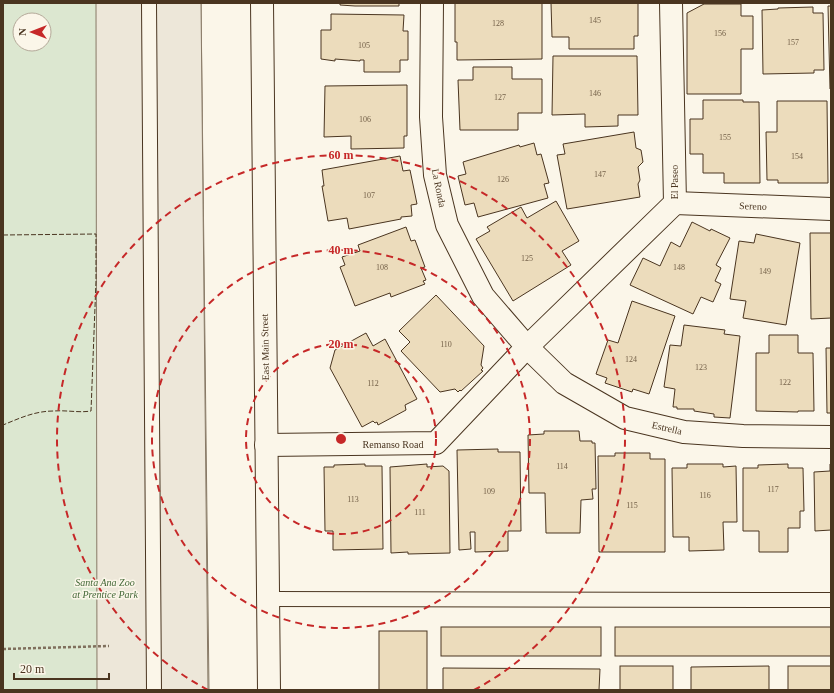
<svg xmlns="http://www.w3.org/2000/svg" width="834" height="693" font-family="'Times New Roman',serif">
<style>
.green{fill:#dce7d0;stroke:#887966;fill-rule:evenodd}
.parking{fill:#ede7d9;stroke:#887966}
.building{fill:#ecdcbc;stroke:#4a3520}
.lines{fill:none;stroke-linecap:round;stroke-linejoin:round}
.service-casing{stroke:#4a3520;stroke-width:16}
.minor-casing{stroke:#4a3520;stroke-width:24}
.tertiary-casing{stroke:#4a3520;stroke-width:24}
.path{stroke:#7f6f5c;stroke-width:2.5;stroke-dasharray:3 2;stroke-linecap:butt}
.service{stroke:#fbf6e9;stroke-width:14}
.minor{stroke:#fbf6e9;stroke-width:22}
.tertiary{stroke:#fbf6e9;stroke-width:22}
.fence{stroke:#4a3520;stroke-width:1;stroke-dasharray:5 2;stroke-linecap:butt}
.ring{fill:none;stroke:#c62828;stroke-width:2;stroke-dasharray:7 5}
.labels{text-anchor:middle;dominant-baseline:central;stroke-width:3;stroke-linejoin:round;paint-order:stroke}
.number-label{font-size:8px;fill:#725f47}
.street-label{font-size:10px;fill:#4a3520;stroke:#fbf6e9}
.park-label{font-size:10px;font-style:italic;fill:#436837;stroke:#fbf6e9}
.centre{fill:#c62828;stroke:#fbf6e9;stroke-width:2}
.ring-label{font-size:12px;text-anchor:middle;font-weight:bold;fill:#c62828;stroke:#fbf6e9;stroke-width:3;stroke-linejoin:round;paint-order:stroke}
</style>
<rect width="100%" height="100%" fill="#fbf6e9"/>
<path class="green" d="M 3,3 L 201,3 L 209,690 L 3,690 ZM 20,20 L 44,20 L 44,44 L 20,44 Z"/>
<polygon class="parking" points="96,3 201,3 208,690 97,690"/>
<g class="building">
<polygon points="340,3 399,3 399,6 355,6 340,5"/>
<polygon points="455,3 542,3 542,59 457,60 457,42 455,42"/>
<polygon points="551,3 638,3 638,36 634,36 634,49 569,49 569,37 552,37"/>
<polygon points="704,4 741,4 741,16 753,16 753,49 741,49 741,94 687,94 687,13"/>
<polygon points="828,6 831,6 831,89 830,89"/>
<polygon points="813,7 813,13 823,13 824,70 814,70 814,73 763,74 762,10 778,9 778,8"/>
<polygon points="331,14 404,15 403,31 408,31 408,60 400,60 400,72 364,72 364,60 360,60 360,61 335,59 335,61 321,59 321,30 331,30"/>
<polygon points="553,56 637,56 638,115 618,115 618,126 585,127 585,114 552,115"/>
<polygon points="473,67 512,67 512,79 542,79 542,113 518,113 518,130 460,130 458,80 473,80"/>
<polygon points="407,85 407,136 404,136 404,148 351,149 351,136 324,137 325,86"/>
<polygon points="703,100 743,100 743,102 759,102 760,183 724,183 724,173 703,173 703,154 690,154 690,119 703,119"/>
<polygon points="777,101 827,101 828,183 778,183 778,180 767,180 766,132 777,132"/>
<polygon points="634,132 636,148 641,150 643,162 638,167 640,180 638,184 640,197 567,209 557,155 565,154 563,144"/>
<polygon points="534,143 537,155 541,154 549,183 544,184 548,198 478,217 474,203 465,205 458,176 466,174 463,162 519,145 520,147"/>
<polygon points="400,156 403,171 410,170 417,204 411,205 412,216 401,217 401,219 349,229 347,218 328,221 322,186 324,186 322,170"/>
<polygon points="556,201 579,241 562,251 571,265 513,301 476,239 490,231 487,227 521,207 527,218"/>
<polygon points="692,222 710,231 711,229 730,238 716,265 721,268 715,281 721,284 713,302 701,297 693,314 630,285 643,258 660,266 671,242 680,247"/>
<polygon points="406,227 411,241 415,240 425,267 421,268 426,280 423,281 425,284 391,297 390,293 355,306 340,267 345,265 342,257 360,251 358,245"/>
<polygon points="810,233 831,233 831,318 811,319"/>
<polygon points="756,234 800,243 786,325 743,318 746,301 730,299 739,241 754,243"/>
<polygon points="436,295 484,346 481,365 483,368 481,370 483,371 461,391 460,390 458,392 455,389 440,392 401,351 410,342 399,331"/>
<polygon points="632,301 675,316 649,394 633,389 632,392 605,383 607,378 596,374 608,340 618,343"/>
<polygon points="684,325 725,330 724,334 740,336 730,418 714,417 714,414 694,411 694,409 677,409 677,407 673,407 675,389 664,387 670,345 681,346"/>
<polygon points="366,333 373,346 385,339 417,399 405,405 406,410 378,425 377,422 375,423 373,421 362,427 330,368 335,350"/>
<polygon points="769,335 798,335 798,353 813,353 814,411 798,411 798,412 756,411 756,353 769,353"/>
<polygon points="826,348 831,348 831,413 827,413"/>
<polygon points="544,431 579,431 580,441 592,441 592,443 595,443 596,489 592,489 593,499 581,500 580,533 546,533 545,493 529,493 528,435 544,434"/>
<polygon points="498,449 498,452 520,452 521,531 508,531 508,551 475,552 475,532 470,532 471,549 459,550 457,450"/>
<polygon points="615,453 650,453 650,459 665,459 665,552 599,552 598,456 615,456"/>
<polygon points="365,464 365,466 382,466 383,549 333,550 333,531 325,531 324,467 334,467 334,465"/>
<polygon points="427,464 427,467 443,466 449,471 450,553 408,554 408,552 391,553 390,467"/>
<polygon points="687,464 723,464 723,467 736,466 737,522 723,522 724,550 689,551 689,537 673,537 672,468 687,468"/>
<polygon points="788,464 788,468 803,468 804,511 800,511 800,528 788,528 788,552 759,552 759,531 743,531 743,468 758,468 758,465"/>
<polygon points="830,464 831,464 831,550 831,530 815,531 814,472 830,471"/>
<rect x="441" y="627" width="160" height="29"/>
<rect x="615" y="627" width="216" height="29"/>
<rect x="379" y="631" width="48" height="59"/>
<rect x="620" y="666" width="53" height="24"/>
<polygon points="769,666 769,690 691,690 691,667"/>
<rect x="788" y="666" width="43" height="24"/>
<polygon points="443,668 600,669 599,690 443,690"/>
</g>
<g class="lines">
<g class="service-casing">
<g id="service">
<polyline points="149,3 154,690"/>
<polyline points="268,599 831,600"/>
</g>
</g>
<g class="minor-casing">
<g id="minor">
<polyline points="432,3 431,117 435,175 447,225 483,296 527,347 564,383 625,418 684,432 743,436 831,437"/>
<polyline points="675,203 831,209"/>
<polyline points="266,445 436,443 527,347 675,203 671,3"/>
</g>
</g>
<g class="tertiary-casing">
<polyline id="tertiary" points="262,3 269,690"/>
</g>
<polyline class="path" points="3,649 109,646"/>
<use href="#service" class="service"/>
<use href="#minor" class="minor"/>
<use href="#tertiary" class="tertiary"/>
<path class="fence" d="M 3,235 L 96,234 L 96,281 L 91,411 C 79,413 67,410 54,411 C 35,411 20,418 3,425"/>
</g>
<g class="ring">
<circle cx="341" cy="439" r="95"/>
<circle cx="341" cy="439" r="189"/>
<path d="M208 690A284 284 0 1 1 474 690"/>
</g>
<g class="labels">
<g class="number-label">
<text x="595" y="20">145</text>
<text x="498" y="23">128</text>
<text x="720" y="33">156</text>
<text x="793" y="42">157</text>
<text x="364" y="45">105</text>
<text x="595" y="93">146</text>
<text x="500" y="97">127</text>
<text x="365" y="119">106</text>
<text x="725" y="137">155</text>
<text x="797" y="156">154</text>
<text x="600" y="174">147</text>
<text x="503" y="179">126</text>
<text x="369" y="195">107</text>
<text x="527" y="258">125</text>
<text x="382" y="267">108</text>
<text x="679" y="267">148</text>
<text x="765" y="271">149</text>
<text x="446" y="344">110</text>
<text x="631" y="359">124</text>
<text x="701" y="367">123</text>
<text x="785" y="382">122</text>
<text x="373" y="383">112</text>
<text x="562" y="466">114</text>
<text x="773" y="489">117</text>
<text x="489" y="491">109</text>
<text x="705" y="495">116</text>
<text x="353" y="499">113</text>
<text x="632" y="505">115</text>
<text x="420" y="512">111</text>
</g>
<g class="street-label">
<text transform="translate(674 182) rotate(-90)">El Paseo</text>
<text transform="translate(439 188) rotate(79)">La Ronda</text>
<text transform="translate(753 206) rotate(2)">Sereno</text>
<text transform="translate(265 347) rotate(-91)">East Main Street</text>
<text transform="translate(667 428) rotate(13)">Estrella</text>
<text x="393" y="444">Remanso Road</text>
</g>
<g class="park-label">
<text x="105" y="582">Santa Ana Zoo<tspan x="105" dy="12">at Prentice Park</tspan></text>
</g>
</g>
<circle cx="341" cy="439" r="6" class="centre"/>
<g class="ring-label">
<text x="341" y="159">60 m</text>
<text x="341" y="254">40 m</text>
<text x="341" y="348">20 m</text>
</g>
<rect width="834" height="693" fill="none" stroke="#4a3520" stroke-width="8"/>
<g transform="translate(32 32) rotate(270)"><circle r="19" fill="#fbf6e9" stroke="#b4a999"/>
<path d="M0-3L7 15L0 10L-7 15Z" fill="#c62828"/>
<text y="-6" font-size="11" font-weight="bold" text-anchor="middle" fill="#4a3520">N</text>
</g>
<path d="M14 673v6h95v-6" fill="none" stroke="#4a3520" stroke-width="2"/>
<text x="20" y="673" font-size="12" fill="#4a3520" stroke="#fbf6e9" stroke-width="3" paint-order="stroke">20 m</text>
</svg>
